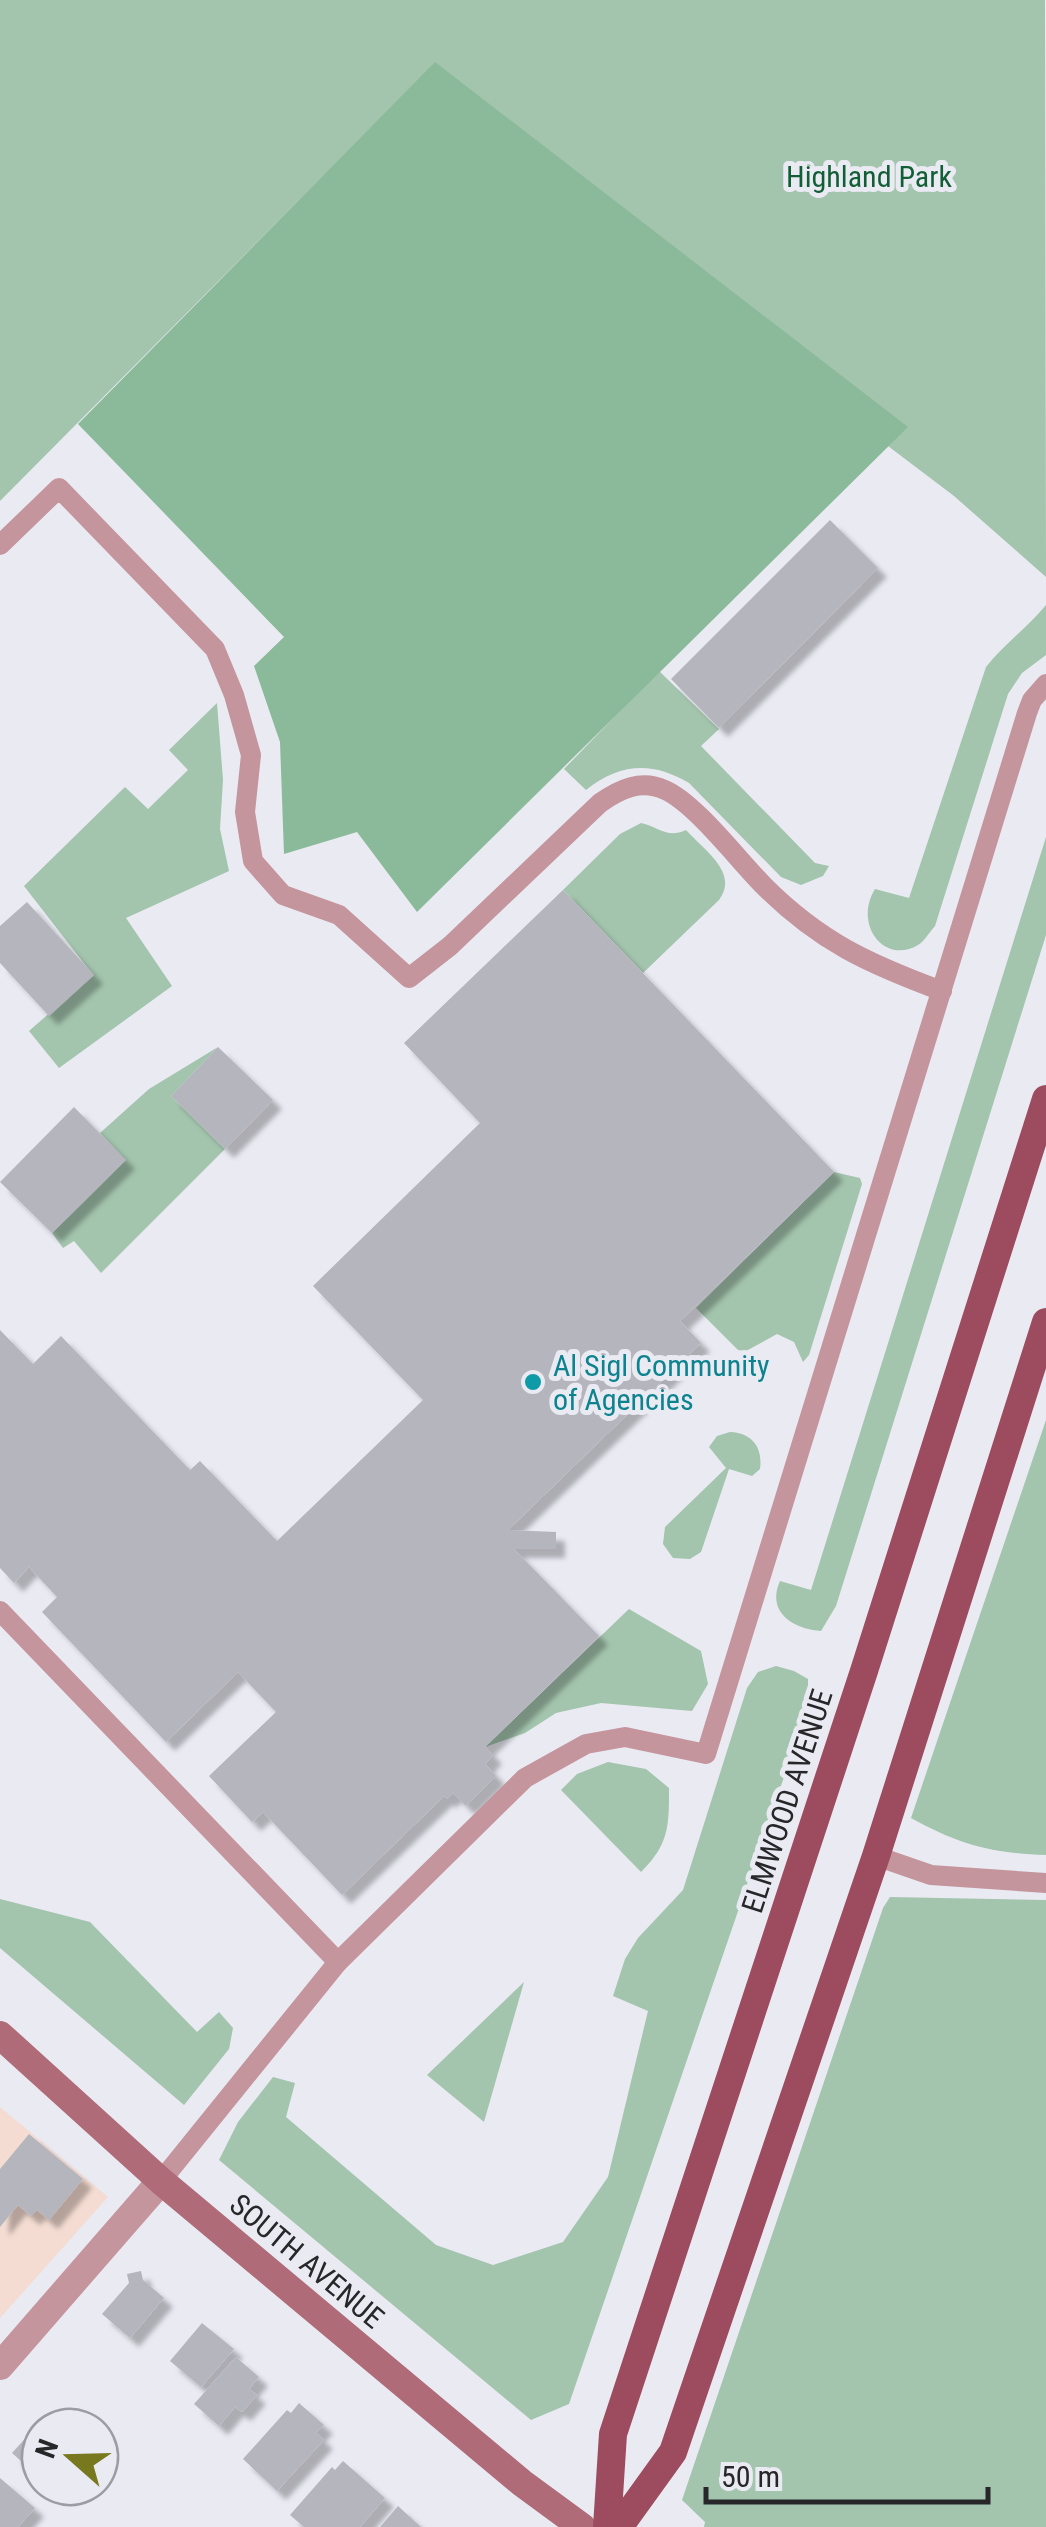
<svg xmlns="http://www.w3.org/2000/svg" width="1046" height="2527" font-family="'Roboto Condensed',sans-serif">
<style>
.commercial{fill:#f4dcd2}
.green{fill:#a3c4ad}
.forest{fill:#8aba99}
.building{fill:#b5b5bd;filter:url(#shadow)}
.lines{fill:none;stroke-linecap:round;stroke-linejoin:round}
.service{stroke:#c5959d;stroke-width:20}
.minor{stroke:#c5959d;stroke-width:28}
.secondary{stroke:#af6b78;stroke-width:28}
.primary{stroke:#9d4b5e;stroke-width:28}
.culture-dot{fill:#0f9aa8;stroke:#eaeaf3;stroke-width:4}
.labels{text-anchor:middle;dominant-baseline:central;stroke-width:10;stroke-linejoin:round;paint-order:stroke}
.park-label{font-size:30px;fill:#125f36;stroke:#eaeaf3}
.culture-label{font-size:30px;fill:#0d838f;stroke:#eaeaf3;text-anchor:start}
.street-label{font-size:30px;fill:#27272a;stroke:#eaeaf3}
</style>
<defs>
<filter id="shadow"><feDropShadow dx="9" dy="9" stdDeviation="2.5" flood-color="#0004"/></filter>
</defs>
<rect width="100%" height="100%" fill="#eaeaf3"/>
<polygon class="commercial" points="0,2107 108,2197 0,2318"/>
<g class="green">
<polygon points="0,0 1045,0 1046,577 954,496 888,446 907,427 435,63 0,501"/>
<path d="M 1046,605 L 1046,655 L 1022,673 L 1008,694 L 935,926 C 930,931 924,942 918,945 C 885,965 853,925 875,889 L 909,898 L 986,667 C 1004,644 1027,628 1046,605 Z"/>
<path d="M 659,671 L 719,729 L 701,746 L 815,863 L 829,866 L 823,876 L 801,885 L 781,877 L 689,783 C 652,761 620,763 586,790 L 564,769 Z"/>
<polygon points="217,703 223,780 220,829 229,871 126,918 172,986 59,1068 29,1031 93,975 24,886 125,787 148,809 188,770 169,750"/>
<path d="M 641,823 C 659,827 667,839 686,830 C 703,849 740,873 719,900 L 643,973 L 563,890 L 620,834 Z"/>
<path d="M 1046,837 L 1046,935 L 836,1606 L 821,1631 C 793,1629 766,1612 780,1581 L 811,1590 Z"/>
<polygon points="218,1047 171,1096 225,1149 101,1273 74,1241 63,1248 52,1233 125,1160 100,1133 149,1089"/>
<polygon points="834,1172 860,1178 862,1184 809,1355 803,1362 794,1342 777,1334 746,1351 738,1350 696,1308"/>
<path d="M 1046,1420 L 1046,1855 C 991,1853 960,1845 911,1818 Z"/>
<path d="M 730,1432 C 752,1433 763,1447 760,1469 L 752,1476 L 729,1469 L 701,1552 L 690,1559 L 673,1558 L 663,1544 L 665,1527 L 726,1468 L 709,1447 L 717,1436 Z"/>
<polygon points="629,1609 701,1651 708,1684 692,1711 601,1703 556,1713 525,1733 485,1747"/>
<polygon points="776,1666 794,1671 808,1679 808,1707 569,2404 531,2420 219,2160 238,2122 273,2077 295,2083 286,2117 436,2245 493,2265 563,2242 608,2177 648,2011 613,1996 625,1959 638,1938 683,1890 747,1688 758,1672"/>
<path d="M 608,1762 L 646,1769 L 669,1788 C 669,1826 669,1844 641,1872 L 561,1790 L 577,1774 Z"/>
<polygon points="890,1897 1046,1900 1046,2527 704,2527 705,2522 682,2500 883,1908"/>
<polygon points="0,1899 90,1922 197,2032 219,2012 233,2028 229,2049 184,2105 0,1948"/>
<polygon points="524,1982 484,2122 427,2075"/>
</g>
<polygon class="forest" points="435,62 908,427 417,912 357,832 284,854 280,742 254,666 284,637 78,424"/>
<g class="building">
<polygon points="830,520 878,568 719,728 671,679"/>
<polygon points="563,890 834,1172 680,1321 701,1343 508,1530 556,1532 556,1549 514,1549 599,1636 485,1747 493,1755 485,1764 496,1776 466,1806 453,1793 447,1799 444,1796 342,1895 263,1812 252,1822 209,1776 276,1712 238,1672 166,1742 42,1612 57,1597 29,1567 14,1583 0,1568 0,1330 33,1364 61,1336 190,1470 200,1461 277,1541 423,1400 313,1286 480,1123 404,1043"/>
<polygon points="27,902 94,975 49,1016 0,963 0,926"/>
<polygon points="218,1047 273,1100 225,1149 171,1096"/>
<polygon points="74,1107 126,1160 52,1233 0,1182"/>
<polygon points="29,2134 83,2179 49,2220 37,2210 31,2216 18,2205 0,2227 0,2169"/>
<polygon points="141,2271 143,2280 164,2298 130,2338 102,2314 129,2283 127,2274"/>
<polygon points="202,2323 234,2349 201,2387 170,2361"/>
<polygon points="236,2357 259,2377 249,2389 257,2395 242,2412 235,2407 219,2426 194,2404"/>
<polygon points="299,2403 324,2425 316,2433 324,2440 277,2491 243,2459 287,2410 291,2413"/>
<polygon points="41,2421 47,2427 40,2427 40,2478 12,2453"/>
<polygon points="343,2461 385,2498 360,2527 304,2527 290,2515 332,2467 335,2470"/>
<polygon points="0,2478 35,2508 18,2527 0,2527"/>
<polygon points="398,2506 421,2527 380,2527"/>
</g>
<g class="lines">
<g class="service">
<path d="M 0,545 L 59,488 L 215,649 L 234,695 L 251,755 L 245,812 L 253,861 L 283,895 L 339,915 L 409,978 L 450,946 L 600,803 C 620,789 641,779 665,790 C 695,803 739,861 764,886 C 820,942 869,964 942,991"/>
<polyline points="0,1611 338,1962"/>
<polyline points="876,1856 931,1875 1046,1883"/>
<polyline points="161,2181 338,1962 525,1778 586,1744 625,1737 706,1754 1027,713 1032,700 1046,684"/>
</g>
<polyline class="minor" points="0,2366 161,2181"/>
<polyline class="secondary" points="0,2035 161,2181 522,2483 582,2527"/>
<g class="primary">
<polyline points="607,2527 613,2434 864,1671 1046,1099"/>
<polyline points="619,2527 673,2452 876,1856 1046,1322"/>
</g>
</g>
<circle class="culture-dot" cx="533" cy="1382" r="10"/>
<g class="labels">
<g class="park-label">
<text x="869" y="176">Highland Park</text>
</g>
<g class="culture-label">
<text x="553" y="1365">Al Sigl Community<tspan x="553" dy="34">of Agencies</tspan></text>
</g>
<g class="street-label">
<text transform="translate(787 1801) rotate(-72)">ELMWOOD AVENUE</text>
<text transform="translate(307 2261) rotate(40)">SOUTH AVENUE</text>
</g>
</g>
<g transform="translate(70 2457) rotate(290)"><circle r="48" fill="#eaeaf3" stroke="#9c9ca3" stroke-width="2.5"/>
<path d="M0-8L18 38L0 25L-18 38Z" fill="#78781f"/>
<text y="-15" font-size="28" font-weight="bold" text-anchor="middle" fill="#27272a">N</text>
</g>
<path d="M706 2487v15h282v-15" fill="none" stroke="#27272a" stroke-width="5"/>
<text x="721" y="2487" font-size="30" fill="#27272a" stroke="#eaeaf3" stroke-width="8" paint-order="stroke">50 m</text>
</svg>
